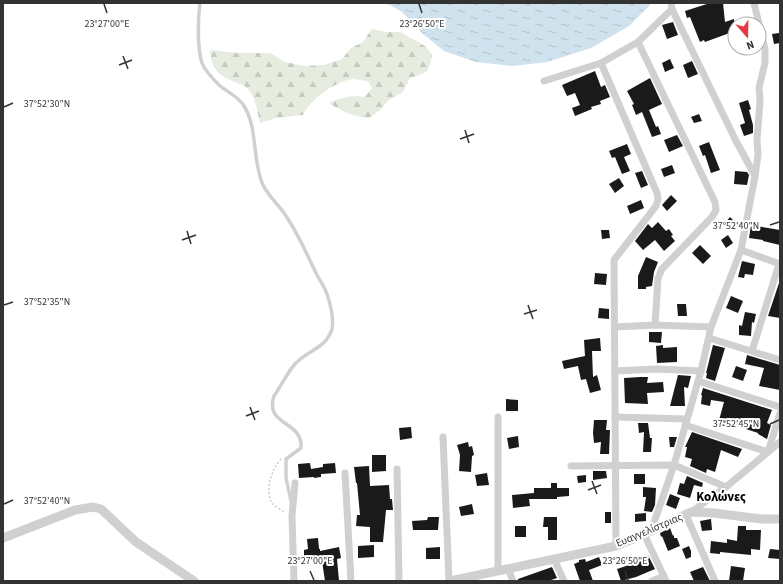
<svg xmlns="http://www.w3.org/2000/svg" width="783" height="584" font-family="'Source Sans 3',sans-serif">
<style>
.forest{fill:url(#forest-firs)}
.water{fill:url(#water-ripples)}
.building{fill:#1a1a1a}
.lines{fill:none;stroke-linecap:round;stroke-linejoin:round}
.path{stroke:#cdcdcd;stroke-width:1.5;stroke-dasharray:2 2;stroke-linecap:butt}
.service{stroke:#d0d0d0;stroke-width:3.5}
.minor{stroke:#d0d0d0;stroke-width:7}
.tertiary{stroke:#d0d0d0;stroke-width:9}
.ticks{fill:none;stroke:#333;stroke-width:1.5}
.labels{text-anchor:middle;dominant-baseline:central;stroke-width:4;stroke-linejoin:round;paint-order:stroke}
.street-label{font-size:11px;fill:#333;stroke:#fff}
.quarter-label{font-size:13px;font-weight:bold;fill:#000;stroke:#fff}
.ticks-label{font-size:10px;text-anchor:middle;fill:#333;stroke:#fff;stroke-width:4;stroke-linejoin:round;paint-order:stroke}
</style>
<defs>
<pattern id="forest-firs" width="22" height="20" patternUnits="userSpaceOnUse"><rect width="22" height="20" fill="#e6ecdf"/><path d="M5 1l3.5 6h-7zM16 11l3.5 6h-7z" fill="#c6cbc0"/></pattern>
<pattern id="water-ripples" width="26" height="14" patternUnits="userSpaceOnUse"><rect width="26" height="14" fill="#cfe2ee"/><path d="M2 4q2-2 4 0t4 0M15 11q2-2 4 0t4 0" fill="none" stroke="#b2c2cd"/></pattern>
</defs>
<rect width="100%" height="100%" fill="#fff"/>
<path class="forest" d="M 372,29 L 387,32 L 400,32 L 425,46 L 432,55 C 429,73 427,73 410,78 L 403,92 L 389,100 L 380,110 L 369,118 C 352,116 343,112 329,103 C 342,97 351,95 365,97 L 372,88 L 368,81 C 363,81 357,79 352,79 C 334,82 311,99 303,115 L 276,118 L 260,123 C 257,111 256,97 247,88 C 244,85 239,84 235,82 C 219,76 211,69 210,50 L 239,53 L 270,53 L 285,62 L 305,66 L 324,65 L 342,59 L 351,48 L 363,42 Z"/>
<polygon class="water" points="381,3 651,3 649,6 629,26 591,48 547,62 513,66 476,62 444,51 423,34 402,12 390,5"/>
<g class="building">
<polygon points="710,3 723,3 725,22 734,19 735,31 705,42 704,40 700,42 690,17 687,18 685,11"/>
<polygon points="673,22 678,35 667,39 662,25"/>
<polygon points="779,33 780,43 774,44 772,34"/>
<polygon points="670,59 674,68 665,72 662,63"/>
<polygon points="692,61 698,74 688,78 683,65"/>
<polygon points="595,71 601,87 605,85 610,97 600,101 601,104 591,107 592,109 575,116 572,108 580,105 575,93 567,96 562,85"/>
<polygon points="650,78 662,104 649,110 656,127 658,126 661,134 652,137 642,112 636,115 632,105 634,104 627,91"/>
<polygon points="748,100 751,109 749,110 753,125 753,133 744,136 740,125 745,123 739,103"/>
<polygon points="699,114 702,121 694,123 691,117"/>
<polygon points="677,135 683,146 669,152 664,140"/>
<polygon points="709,142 720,170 711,173 705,155 703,156 699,146"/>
<polygon points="627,144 631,154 624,157 630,171 622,174 615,157 612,158 609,151"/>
<polygon points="672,165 675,173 664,177 661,169"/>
<polygon points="642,171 648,185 641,188 635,173"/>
<polygon points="735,171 747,172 749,175 747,185 734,184"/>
<polygon points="619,178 624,186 615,193 609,184"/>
<polygon points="671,195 677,201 667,211 662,205"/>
<polygon points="641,200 644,208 630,214 627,206"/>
<polygon points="730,217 737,224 731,230 725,223"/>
<polygon points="658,222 666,231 669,229 673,235 671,236 675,241 664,251 655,240 643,250 635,241 648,224 652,228"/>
<polygon points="751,225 780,230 780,245 763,241 763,240 749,238"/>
<polygon points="601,230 609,230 610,238 602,239"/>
<polygon points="728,235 733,243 726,248 721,240"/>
<polygon points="700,245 711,256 703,264 692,253"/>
<polygon points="646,257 658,262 654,272 652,286 646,287 646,289 638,289 638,276"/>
<polygon points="742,261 755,264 753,275 745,274 744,278 738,277"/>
<polygon points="595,273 607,274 606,285 594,284"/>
<polygon points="780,280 780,318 768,316"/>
<polygon points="731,296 743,301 738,313 726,308"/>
<polygon points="677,304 686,304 687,316 678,316"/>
<polygon points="599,308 609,309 609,319 598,318"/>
<polygon points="745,312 756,314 754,323 752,322 751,336 739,335 739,325 742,326"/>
<polygon points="649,332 662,332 661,343 649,342"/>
<polygon points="600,338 601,351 592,351 593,377 597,375 601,390 590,393 586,379 581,380 578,366 564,369 562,361 585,356 584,340"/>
<polygon points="663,345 663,348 677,347 677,362 657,363 656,346"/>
<polygon points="713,345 725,348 715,381 706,378 707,373 706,373"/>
<polygon points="747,355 780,365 780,390 759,386 764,368 745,364"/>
<polygon points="736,366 747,370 743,381 732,377"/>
<polygon points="678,375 691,376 688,388 684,387 685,406 670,406"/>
<polygon points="640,377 648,377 647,383 663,382 664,392 647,393 648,404 625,403 624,378"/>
<polygon points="703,388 772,410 767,423 771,425 767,439 758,434 758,433 731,424 730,428 718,424 724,402 711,400 710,406 701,404 702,395 701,395"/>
<polygon points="506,399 518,400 518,411 506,411"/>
<polygon points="594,420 607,420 606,430 610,430 609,454 600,454 601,442 594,443 593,433"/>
<polygon points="638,423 648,423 650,438 652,438 651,452 643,452 644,432 639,433"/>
<polygon points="411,427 412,438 400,440 399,428"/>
<polygon points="692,432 742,449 738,457 721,450 715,472 707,469 706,473 690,466 692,459 685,457 687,447 685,447"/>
<polygon points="518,436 519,447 509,449 507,438"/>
<polygon points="669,437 677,437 674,447 670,447"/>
<polygon points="468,442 469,447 472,446 474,455 472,456 471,472 459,471 460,455 457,445"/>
<polygon points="372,455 386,455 386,471 372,472"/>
<polygon points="310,463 311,469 323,467 323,464 335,463 336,473 321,474 321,477 314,478 314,477 299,478 298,464"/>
<polygon points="369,466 370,486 389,485 390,499 392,499 393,510 386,510 383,542 370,542 370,527 356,526 357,515 360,515 357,483 356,483 354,467"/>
<polygon points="593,471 606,471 607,478 593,480"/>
<polygon points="487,473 489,485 477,486 475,475"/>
<rect x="634" y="474" width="11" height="10"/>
<polygon points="586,475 586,482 578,483 577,476"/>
<polygon points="687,476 703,483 702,487 694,485 690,498 677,494 680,483 684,484"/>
<polygon points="551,483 557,483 557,488 569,488 569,496 557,497 557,499 529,499 530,506 513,508 512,495 534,493 534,488 551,488"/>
<polygon points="643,487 656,488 655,505 652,512 644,511 646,497 643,497"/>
<polygon points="670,494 680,498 676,509 666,505"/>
<polygon points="472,504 474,514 461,516 459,507"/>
<rect x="605" y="512" width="6" height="11"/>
<polygon points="646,513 646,521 635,522 635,514"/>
<polygon points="428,517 439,517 438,530 413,530 412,521 427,520"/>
<polygon points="544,517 557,517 557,540 548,540 548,527 543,527"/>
<polygon points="711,519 712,530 702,531 700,521"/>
<rect x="515" y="526" width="11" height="11"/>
<polygon points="738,526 746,526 746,530 761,530 760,550 751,549 751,555 720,552 720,554 710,553 711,541 727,543 727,539 737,541"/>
<polygon points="670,528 673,536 674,535 674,538 677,538 680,546 668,551 662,536 661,537 660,533"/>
<polygon points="318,538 319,549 320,549 320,551 339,547 341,558 337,559 339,581 325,581 322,561 304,561 304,550 308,549 307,539"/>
<polygon points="374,545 374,557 358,558 358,546"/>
<polygon points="689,546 691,551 691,557 686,559 682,549"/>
<polygon points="440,547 440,559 426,559 426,548"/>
<polygon points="770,549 780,550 780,559 768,558"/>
<polygon points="648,555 655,569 636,577 621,581 617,569 638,562 637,560"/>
<polygon points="599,557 602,565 589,570 593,581 580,581 574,564 579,562 579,560 585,559 586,562"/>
<polygon points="731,566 745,568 743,581 729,581"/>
<polygon points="552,567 557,578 548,581 518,581 518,579"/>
<polygon points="703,567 710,581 694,581 690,572"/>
</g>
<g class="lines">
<path class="path" d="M 281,459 C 272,469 264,490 272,503 C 275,507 281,510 285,512"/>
<path class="service" d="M 200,3 C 198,19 197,48 202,63 C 205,71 213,79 219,85 C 227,92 238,96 244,106 C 258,128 252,161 263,185 C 269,197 279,205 286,216 C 299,235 307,255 317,275 C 321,282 326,289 328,297 C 331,307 334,319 332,329 C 326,349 307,350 295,364 C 287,373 281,386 274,396 C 264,426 303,420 301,448 L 286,459 L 286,478 L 291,501"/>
<g class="minor">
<polyline points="754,3 759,24"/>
<polyline points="638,42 715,202 716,210 712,217 662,269 658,278 655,325"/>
<polyline points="601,63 657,193 658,199 656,206 614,260 616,546"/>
<polyline points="544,81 601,63 638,42 672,9 671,3"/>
<polyline points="755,176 758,155 757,140 760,101 759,88 765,63 765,49 759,25"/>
<polyline points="741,250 780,264"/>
<polyline points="615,327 655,325 711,327"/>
<polyline points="709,338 780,360"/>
<polyline points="752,351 779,264"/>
<polyline points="615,371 656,369 701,371"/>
<polyline points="698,381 780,407"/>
<polyline points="615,417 686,419"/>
<polyline points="685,425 768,452 780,413"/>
<polyline points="443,437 449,581"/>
<polyline points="571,466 674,465 726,487"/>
<polyline points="397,469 399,581"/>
<polyline points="345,473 351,581"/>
<polyline points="691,512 726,487 780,442"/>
<polyline points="686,515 715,581"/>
<polyline points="651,531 674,465 701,371 711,327 741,250 755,176 735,139 672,9"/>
<polyline points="644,534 666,581"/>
<polyline points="554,559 564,581"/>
<polyline points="508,568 513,581"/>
<polyline points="498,570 498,417"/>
<polyline points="294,581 292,516 295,483"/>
<polyline points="652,581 664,576"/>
</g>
<g class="tertiary">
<polyline points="3,538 75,510 93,507 101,509 136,542 194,581"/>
<polyline points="450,581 616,546 651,531 691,512 714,513 761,519 780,519"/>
</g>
</g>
<path class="ticks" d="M 104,4 L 107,13M 419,4 L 422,13M 123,56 L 128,69M 119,65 L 132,60M 4,107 L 13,103M 465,130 L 469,143M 460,139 L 474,134M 770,225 L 779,222M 187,231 L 191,244M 182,240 L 196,235M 4,305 L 13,302M 528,305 L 533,319M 524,314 L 537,310M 250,407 L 255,420M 246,416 L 259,411M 770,424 L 779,420M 592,481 L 597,494M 588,490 L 601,485M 4,504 L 13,500M 310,571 L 314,580M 625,571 L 628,580"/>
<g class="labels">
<g class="street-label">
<text transform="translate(649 530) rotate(-23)">Ευαγγελίστριας</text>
</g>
<g class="quarter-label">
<text x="721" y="497">Κολώνες</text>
</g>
</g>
<g class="ticks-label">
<text x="107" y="27">23°27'00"E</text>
<text x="422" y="27">23°26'50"E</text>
<text x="47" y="107">37°52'30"N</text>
<text x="736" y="229">37°52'40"N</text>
<text x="47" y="305">37°52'35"N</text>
<text x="736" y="427">37°52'45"N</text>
<text x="47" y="504">37°52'40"N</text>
<text x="310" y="564">23°27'00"E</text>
<text x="625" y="564">23°26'50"E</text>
</g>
<rect width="783" height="584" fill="none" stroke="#333333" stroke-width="8"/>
<g transform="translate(747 36) rotate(160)"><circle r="19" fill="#ffffff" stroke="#adadad"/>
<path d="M0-3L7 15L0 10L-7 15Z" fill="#e63946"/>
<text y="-6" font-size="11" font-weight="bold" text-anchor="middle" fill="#333333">N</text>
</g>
</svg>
